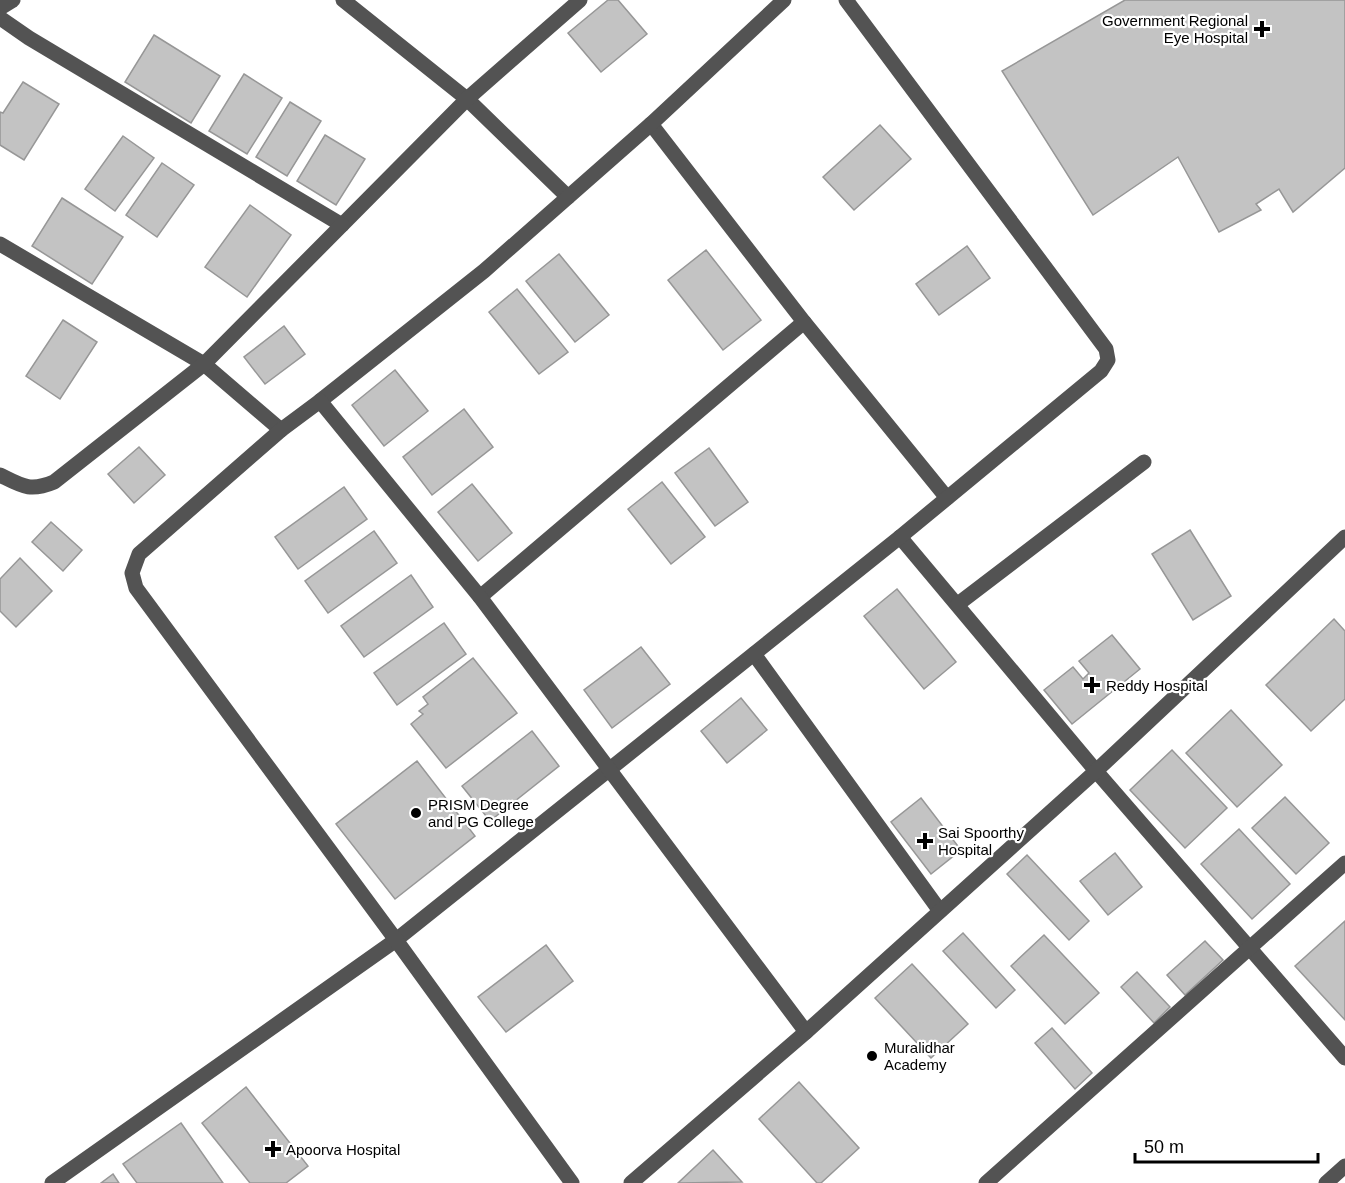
<svg xmlns="http://www.w3.org/2000/svg" width="1345" height="1183" font-family="Helvetica,sans-serif">
<style>
.building{fill:#c3c3c3;stroke:#979797;stroke-width:1.5}
.lines{fill:none;stroke-linecap:round;stroke-linejoin:round}
.minor{stroke:#535353;stroke-width:15}
.poi-dot{fill:#000;stroke:#fff;stroke-width:2}
.labels{text-anchor:middle;dominant-baseline:central;stroke-width:4.5;stroke-linejoin:round;paint-order:stroke}
.poi-label{font-size:15px;fill:#000;stroke:#fff;text-anchor:start}
</style>
<rect width="100%" height="100%" fill="#fff"/>
<g class="building">
<polygon points="608,0 618,0 647,34 601,72 568,33"/>
<polygon points="1125,0 1345,0 1345,168 1293,212 1279,189 1256,204 1261,210 1219,232 1178,157 1093,215 1002,71"/>
<polygon points="154,35 220,76 191,123 125,82"/>
<polygon points="244,74 282,98 247,154 209,131"/>
<polygon points="23,82 59,104 24,160 0,145 0,112 3,113"/>
<polygon points="290,102 321,121 287,176 256,157"/>
<polygon points="880,125 911,159 854,210 823,177"/>
<polygon points="325,135 365,159 336,205 297,181"/>
<polygon points="123,136 154,158 115,211 85,189"/>
<polygon points="162,163 194,185 157,237 126,215"/>
<polygon points="62,198 123,237 92,284 32,246"/>
<polygon points="250,205 291,235 247,297 205,267"/>
<polygon points="967,246 990,278 939,315 916,284"/>
<polygon points="706,250 761,320 723,350 668,280"/>
<polygon points="559,254 609,315 575,342 526,281"/>
<polygon points="517,289 568,352 539,374 489,312"/>
<polygon points="63,320 97,342 60,399 26,376"/>
<polygon points="284,326 305,354 265,384 244,357"/>
<polygon points="395,370 428,411 384,446 352,405"/>
<polygon points="464,409 493,447 432,495 403,457"/>
<polygon points="139,447 165,475 134,503 108,474"/>
<polygon points="709,448 748,502 715,526 675,473"/>
<polygon points="662,482 705,537 671,564 628,509"/>
<polygon points="472,484 512,533 478,561 438,512"/>
<polygon points="344,487 367,519 298,569 275,537"/>
<polygon points="51,522 82,550 63,571 32,542"/>
<polygon points="1190,530 1231,596 1193,620 1152,554"/>
<polygon points="374,531 397,563 328,613 305,581"/>
<polygon points="20,558 52,591 16,627 0,611 0,579"/>
<polygon points="411,575 433,607 364,657 341,626"/>
<polygon points="897,589 956,662 924,689 864,616"/>
<polygon points="1334,619 1345,631 1345,699 1311,731 1266,685"/>
<polygon points="444,623 466,654 397,705 374,673"/>
<polygon points="1112,635 1140,669 1072,724 1044,690 1073,667 1083,679 1089,673 1079,661"/>
<polygon points="641,647 670,684 612,728 584,690"/>
<polygon points="473,658 517,713 446,768 411,724 423,714 419,711 428,704 423,697"/>
<polygon points="741,698 767,730 727,763 701,731"/>
<polygon points="1231,710 1282,765 1237,807 1186,753"/>
<polygon points="532,731 559,766 490,821 462,786"/>
<polygon points="1172,750 1227,808 1185,848 1130,790"/>
<polygon points="417,761 475,836 395,899 336,824"/>
<polygon points="1285,797 1329,843 1296,874 1252,828"/>
<polygon points="921,798 961,850 931,874 891,822"/>
<polygon points="1239,829 1290,884 1252,919 1201,864"/>
<polygon points="1115,853 1142,887 1108,915 1080,881"/>
<polygon points="1027,855 1089,921 1069,940 1007,874"/>
<polygon points="1345,921 1345,1020 1295,966"/>
<polygon points="963,933 1015,990 996,1008 943,951"/>
<polygon points="1044,935 1099,993 1065,1024 1011,966"/>
<polygon points="1205,941 1223,960 1185,995 1167,975"/>
<polygon points="546,945 573,981 506,1032 478,997"/>
<polygon points="912,964 968,1024 931,1058 875,998"/>
<polygon points="1137,972 1170,1007 1154,1023 1121,987"/>
<polygon points="1052,1028 1092,1073 1075,1089 1035,1043"/>
<polygon points="799,1082 859,1148 821,1183 817,1183 759,1119"/>
<polygon points="246,1087 308,1166 286,1183 250,1183 202,1123"/>
<polygon points="181,1123 223,1183 137,1183 123,1164"/>
<polygon points="713,1150 742,1182 678,1183"/>
<polygon points="113,1174 119,1183 101,1183"/>
</g>
<g class="lines">
<g class="minor">
<polyline points="343,0 467,99 568,197"/>
<polyline points="0,8 13,0"/>
<polyline points="0,18 29,38 342,225 467,99 580,0"/>
<polyline points="651,124 804,322"/>
<polyline points="0,244 204,364 281,430"/>
<polyline points="320,401 484,271 651,124 784,0"/>
<path d="M 0,475 C 22,486 30,492 54,482 L 204,364 L 342,225"/>
<polyline points="900,537 1096,771 1345,1058"/>
<polyline points="480,597 804,322 947,498"/>
<polyline points="958,604 1144,462"/>
<polyline points="754,654 940,911"/>
<polyline points="52,1183 396,940 900,537 1101,371 1108,360 1106,349 846,0"/>
<polyline points="572,1183 396,940 136,588 132,573 139,554 281,430 320,401 480,597 806,1032"/>
<polyline points="631,1183 806,1032 1096,771 1345,537"/>
<polyline points="986,1183 1345,863"/>
<polyline points="1326,1183 1345,1166"/>
</g>
</g>
<g class="poi-dot">
<path d="M1259 20h6v6h6v6h-6v6h-6v-6h-6v-6h6z"/>
<path d="M1089 676h6v6h6v6h-6v6h-6v-6h-6v-6h6z"/>
<circle cx="416" cy="813" r="6"/>
<path d="M922 832h6v6h6v6h-6v6h-6v-6h-6v-6h6z"/>
<circle cx="872" cy="1056" r="6"/>
<path d="M270 1140h6v6h6v6h-6v6h-6v-6h-6v-6h6z"/>
</g>
<g class="labels">
<g class="poi-label">
<text x="1248" y="20" text-anchor="end">Government Regional<tspan x="1248" dy="17">Eye Hospital</tspan></text>
<text x="1106" y="685">Reddy Hospital</text>
<text x="428" y="804">PRISM Degree<tspan x="428" dy="17">and PG College</tspan></text>
<text x="938" y="832">Sai Spoorthy<tspan x="938" dy="17">Hospital</tspan></text>
<text x="884" y="1047">Muralidhar<tspan x="884" dy="17">Academy</tspan></text>
<text x="286" y="1149">Apoorva Hospital</text>
</g>
</g>
<path d="M1135 1153v9h183v-9" fill="none" stroke="#000000" stroke-width="3"/>
<text x="1144" y="1153" font-size="18" fill="#000000" stroke="#ffffff" stroke-width="4.5" paint-order="stroke">50 m</text>
</svg>
